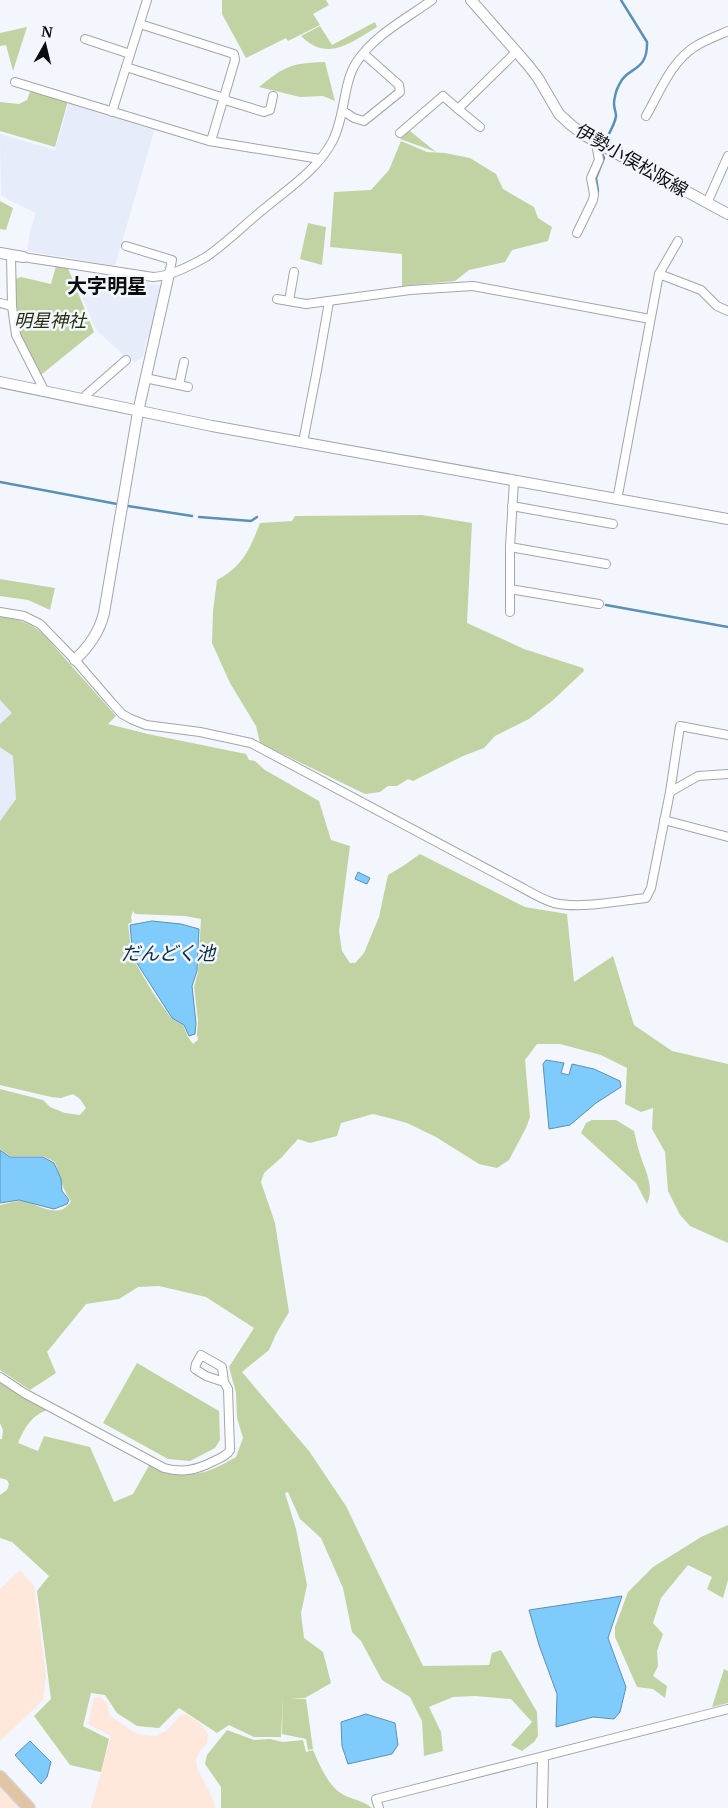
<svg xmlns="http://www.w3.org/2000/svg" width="728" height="1808" font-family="Merriweather,'Noto Sans JP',serif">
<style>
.commercial{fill:#ffe7dc}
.built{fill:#e6ecfa}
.green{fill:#c1d3a3;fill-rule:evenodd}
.water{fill:#7ecbfc;stroke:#5b91b4}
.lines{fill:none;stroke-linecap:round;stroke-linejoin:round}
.stream{stroke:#5b91b4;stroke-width:2.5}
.street-casing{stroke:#a2a5ab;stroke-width:10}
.secondary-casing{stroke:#a2a5ab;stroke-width:12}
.primary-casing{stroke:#d3d3d3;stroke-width:14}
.street{stroke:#fff;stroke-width:8}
.secondary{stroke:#fff;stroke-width:10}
.primary{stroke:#e0c4a3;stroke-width:11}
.labels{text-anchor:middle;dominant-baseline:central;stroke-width:5;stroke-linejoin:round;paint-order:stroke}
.street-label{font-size:18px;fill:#0a0b0d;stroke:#f3f6fd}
.park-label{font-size:18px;font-style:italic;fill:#242e0e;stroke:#f3f6fd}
.water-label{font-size:19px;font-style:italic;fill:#0c2f43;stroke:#f3f6fd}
.quarter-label{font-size:20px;font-weight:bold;fill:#0a0b0d;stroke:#f3f6fd}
</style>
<rect width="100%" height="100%" fill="#f3f6fd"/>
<g class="commercial">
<polygon points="20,1570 34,1586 46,1675 43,1700 0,1741 0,1589"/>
<polygon points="101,1697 107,1704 110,1716 137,1734 155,1736 166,1731 181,1715 186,1714 201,1724 208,1734 207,1744 200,1751 196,1760 198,1770 213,1799 215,1808 91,1808 111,1736 88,1724 94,1698"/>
<polygon points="0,1787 13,1801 18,1808 0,1808"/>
</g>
<g class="built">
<polygon points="69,102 155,128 115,266 27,251 30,231 36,213 9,200 1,195 0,134 55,150"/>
<polygon points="102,275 163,286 153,339 147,338 143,357 135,362 126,357 97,331 81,295 99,297"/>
<polygon points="0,700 13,713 16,799 0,821"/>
</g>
<g class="green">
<polygon points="222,0 326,0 329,5 313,14 320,25 288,41 286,38 246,58 222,14"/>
<path d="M 375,22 L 377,27 C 351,42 328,63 301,36 L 320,26 L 332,45 Z"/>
<polygon points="27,27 13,71 6,45 0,46 0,33"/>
<path d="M 325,62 L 335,101 L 323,96 L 300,97 L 259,87 C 285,66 291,63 325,62 Z"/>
<polygon points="31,89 68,101 55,147 0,131 0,102 19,104 27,100"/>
<polygon points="410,131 436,152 400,139"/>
<polygon points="401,141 427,152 445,153 470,158 496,174 503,189 534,207 538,218 552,227 548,241 512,250 505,262 469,270 455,281 402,286 402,254 330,247 334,192 371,190 389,170"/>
<polygon points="0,201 13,208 6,230 0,229"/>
<polygon points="308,223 326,227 322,265 300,259"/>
<polygon points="56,266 68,268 94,332 37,378 16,335 10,281 21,277 51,284"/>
<path d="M 422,515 L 472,523 L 467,623 L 524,649 L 583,668 L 584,671 L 552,701 L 529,719 L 495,736 L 484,748 L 463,756 L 413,781 L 408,779 L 397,786 L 388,786 L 380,792 L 365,794 L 260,743 L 256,726 L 230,683 L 212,643 L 213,611 L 217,580 C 243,566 250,549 260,523 L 292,521 L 295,516 Z"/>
<polygon points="0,579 55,588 50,610 28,600 0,596"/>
<path d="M 0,617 C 18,618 33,624 45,636 L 116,716 L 108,724 L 148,734 L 246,754 L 249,760 L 255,761 L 265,770 L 319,801 L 331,840 L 350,846 L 339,931 L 342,951 L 350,963 L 355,963 L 364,953 L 379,917 L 388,875 L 403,866 L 420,854 L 525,907 L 567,914 L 574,982 L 613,956 L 634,1025 L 672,1051 L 728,1064 L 728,1243 L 690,1226 L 680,1215 L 668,1191 L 665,1152 L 652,1129 L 653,1108 L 641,1112 L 625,1104 L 627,1068 L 601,1055 L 560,1044 L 537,1044 L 525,1060 L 530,1117 L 526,1128 L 509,1160 L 497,1168 L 479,1164 L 436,1137 L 407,1123 L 389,1118 L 373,1114 L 341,1123 L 337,1136 L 310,1143 L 298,1139 L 281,1158 L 264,1173 L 261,1182 L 275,1223 L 289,1312 L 276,1334 L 269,1350 L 242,1372 L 309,1451 L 346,1506 L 423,1666 L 489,1665 L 492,1653 L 501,1650 L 537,1712 L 538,1736 L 534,1742 L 522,1751 L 511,1745 L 532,1722 L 511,1699 L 475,1696 L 453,1697 L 429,1707 L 441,1732 L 443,1751 L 424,1756 L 422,1721 L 410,1697 L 382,1680 L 361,1641 L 352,1632 L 343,1588 L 321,1538 L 300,1519 L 288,1492 L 285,1493 L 296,1529 L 307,1585 L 301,1613 L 304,1638 L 323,1652 L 331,1683 L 305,1698 L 290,1698 L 306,1699 L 313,1749 L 308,1750 L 306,1739 L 282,1734 L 283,1697 L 281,1737 L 254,1737 L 229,1725 L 217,1733 L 179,1708 L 159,1728 L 137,1726 L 117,1713 L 105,1695 L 91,1693 L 83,1726 L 109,1739 L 101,1772 L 70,1765 L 34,1716 L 51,1699 L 37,1591 L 49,1576 L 12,1542 L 0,1538 L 0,1495 L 7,1490 L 9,1484 L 7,1480 L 0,1478 L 0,1439 L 2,1439 L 3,1430 L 0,1423 L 0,1382 L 3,1380 L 51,1409 C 33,1413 25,1427 18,1443 L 38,1451 L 44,1436 L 90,1447 L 114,1502 L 133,1494 L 151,1462 C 161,1465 174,1473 184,1474 C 203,1476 220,1466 236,1457 L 243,1438 L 237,1418 L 236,1393 L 229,1367 L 254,1328 L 206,1297 L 159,1286 L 138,1287 L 119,1299 L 86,1304 L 47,1352 L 56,1373 L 30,1390 L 0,1370 L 0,1205 C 6,1204 14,1201 20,1201 C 37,1202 58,1222 71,1201 C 62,1189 60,1176 55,1162 L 43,1156 L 10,1156 L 0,1149 L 0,1089 L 43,1100 L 50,1107 L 65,1113 L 80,1115 L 86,1108 L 80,1099 L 73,1094 L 61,1098 L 51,1097 L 0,1085 L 0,821 L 16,799 L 13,756 L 0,747 L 0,724 L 12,713 L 0,700 ZM 133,911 L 135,914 L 185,916 L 201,919 L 198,972 L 194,987 L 198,1021 L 197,1034 L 198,1040 L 193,1044 L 188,1037 L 183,1025 L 171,1018 L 153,993 L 132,957 L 128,924 L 132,922 L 131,917 Z"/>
<path d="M 592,1120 L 616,1120 L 634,1131 C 636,1138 637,1146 640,1154 C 645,1171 655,1186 647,1204 L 636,1183 L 581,1133 L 586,1123 Z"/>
<polygon points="137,1363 219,1411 220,1440 215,1448 190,1461 168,1459 103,1423"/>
<polygon points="728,1525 728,1580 723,1598 707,1589 712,1577 688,1565 661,1598 653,1623 663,1634 657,1651 658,1666 653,1676 667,1686 665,1698 653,1689 637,1687 615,1637 615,1627 628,1592 653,1567 701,1537"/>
<polygon points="724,1669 728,1671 728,1703 712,1707"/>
<path d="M 227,1730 L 254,1740 L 270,1739 L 283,1742 L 303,1740 L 306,1752 L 313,1750 C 320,1765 328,1787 344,1795 C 354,1800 362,1800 372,1808 L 221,1808 L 221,1787 L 205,1764 L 207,1755 Z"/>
</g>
<g class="water">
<polygon points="358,872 370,878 367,884 355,879"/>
<polygon points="152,921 181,924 199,929 197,971 192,986 196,1023 195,1034 189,1036 184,1025 172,1018 133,957 130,925"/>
<polygon points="546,1060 564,1063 561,1073 569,1075 572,1064 594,1069 620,1081 621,1087 596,1103 570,1125 549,1129 543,1064"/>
<polygon points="0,1150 10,1157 43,1157 54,1163 61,1179 62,1191 69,1200 67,1204 54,1209 19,1200 0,1203"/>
<polygon points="622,1596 608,1638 626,1687 620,1712 614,1719 593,1717 556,1727 557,1694 539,1645 529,1610"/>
<polygon points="366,1714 395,1723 398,1745 392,1754 348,1764 342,1746 341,1722"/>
<polygon points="30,1741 51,1762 47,1777 41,1784 15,1755"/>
</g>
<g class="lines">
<g class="stream">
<path d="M 605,141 C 609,134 615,124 616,116 C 616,112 614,108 614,104 C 614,99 616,90 619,85 C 627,66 648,73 647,42 L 621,0"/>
<polyline points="597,195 598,191 596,178 604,158 601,151"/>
<polyline points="0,482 117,504"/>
<polyline points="128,506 192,516"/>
<polyline points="199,517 251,521 257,517"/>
<polyline points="606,605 728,627"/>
</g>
<g class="street-casing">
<g id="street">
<polyline points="140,24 234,54 235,60 211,141"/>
<polyline points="85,39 130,54"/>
<polyline points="126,67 224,98 228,101 264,112 270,110 273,96"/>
<polyline points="15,82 209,141 320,159"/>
<polyline points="458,109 480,127"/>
<polyline points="343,111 354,118 364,121 400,92 399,85 364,54"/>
<polyline points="112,112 147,0"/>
<path d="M 646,116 C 660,92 671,61 696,46 C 706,40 717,36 728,31"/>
<polyline points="400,133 443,96 458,109 516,52"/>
<polyline points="707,203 728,156"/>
<polyline points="577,233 593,200 594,194 591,178 599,160 597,149 600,144"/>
<polyline points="126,246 172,260 169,274"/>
<polyline points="11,255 12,306 16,335 45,392"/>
<path d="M 23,257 L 153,277 C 171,276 190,266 206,257 C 225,244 241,228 259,213 C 283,192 316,172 332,142 C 345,118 343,83 356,63 C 374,35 406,19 432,0"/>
<polyline points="659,274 701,290 717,306 728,311"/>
<polyline points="277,299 306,304 410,290 473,286 650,319"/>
<polyline points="289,301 294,272"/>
<polyline points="0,303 12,306"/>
<polyline points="145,378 188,387"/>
<polyline points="179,385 184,362"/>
<polyline points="84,400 86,395 126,360"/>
<polyline points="303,442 317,370 329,302"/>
<polyline points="617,500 659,274 678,241"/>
<polyline points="512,506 613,524"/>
<polyline points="510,547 606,564"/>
<polyline points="510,589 599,604"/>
<path d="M 0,612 L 24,616 L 40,624 L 75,660 L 112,703 L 122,714 L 131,719 L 146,725 L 200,732 L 251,743 L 519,886 C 530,892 541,899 554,903 C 581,909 618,901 646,898 L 651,888 L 670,792 L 680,726 L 728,735"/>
<polyline points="510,612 510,547 514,481"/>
<polyline points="670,792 698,776 728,774"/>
<polyline points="664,820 728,837"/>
<path d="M 0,1377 L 24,1393 L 164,1468 C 183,1473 197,1470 214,1461 C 220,1458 227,1456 230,1450 L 228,1389 L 224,1382 L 222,1367 L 201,1355 L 196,1364 L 195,1369 L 206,1376 L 224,1382"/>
<polyline points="379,1808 376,1799 728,1709"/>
</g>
</g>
<g class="secondary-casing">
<g id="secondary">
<polyline points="471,0 528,65 538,78 559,114 571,125 584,135 614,152 728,214"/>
<polyline points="0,253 23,257"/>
<polyline points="0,382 212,426 728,519"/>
<path d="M 75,660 C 89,646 99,633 104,613 L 138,412 L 169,274"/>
<polyline points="542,1808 543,1758"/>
</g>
</g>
<g class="primary-casing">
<polyline id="primary" points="0,1777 29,1808"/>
</g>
<use href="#street" class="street"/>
<use href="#secondary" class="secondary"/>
<use href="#primary" class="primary"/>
</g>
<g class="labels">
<g class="street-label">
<text transform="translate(632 160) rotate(30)">伊勢小俣松阪線</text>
</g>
<g class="park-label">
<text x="50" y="320">明星神社</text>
</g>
<g class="water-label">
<text x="168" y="953">だんどく池</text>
</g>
<g class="quarter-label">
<text x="107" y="285">大字明星</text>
</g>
</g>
<g transform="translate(45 45) rotate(8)" stroke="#f3f6fd" stroke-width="4" paint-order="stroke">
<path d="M0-4L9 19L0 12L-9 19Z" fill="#0a0b0d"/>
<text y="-8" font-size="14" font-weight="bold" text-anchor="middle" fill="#0a0b0d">N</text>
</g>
</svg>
